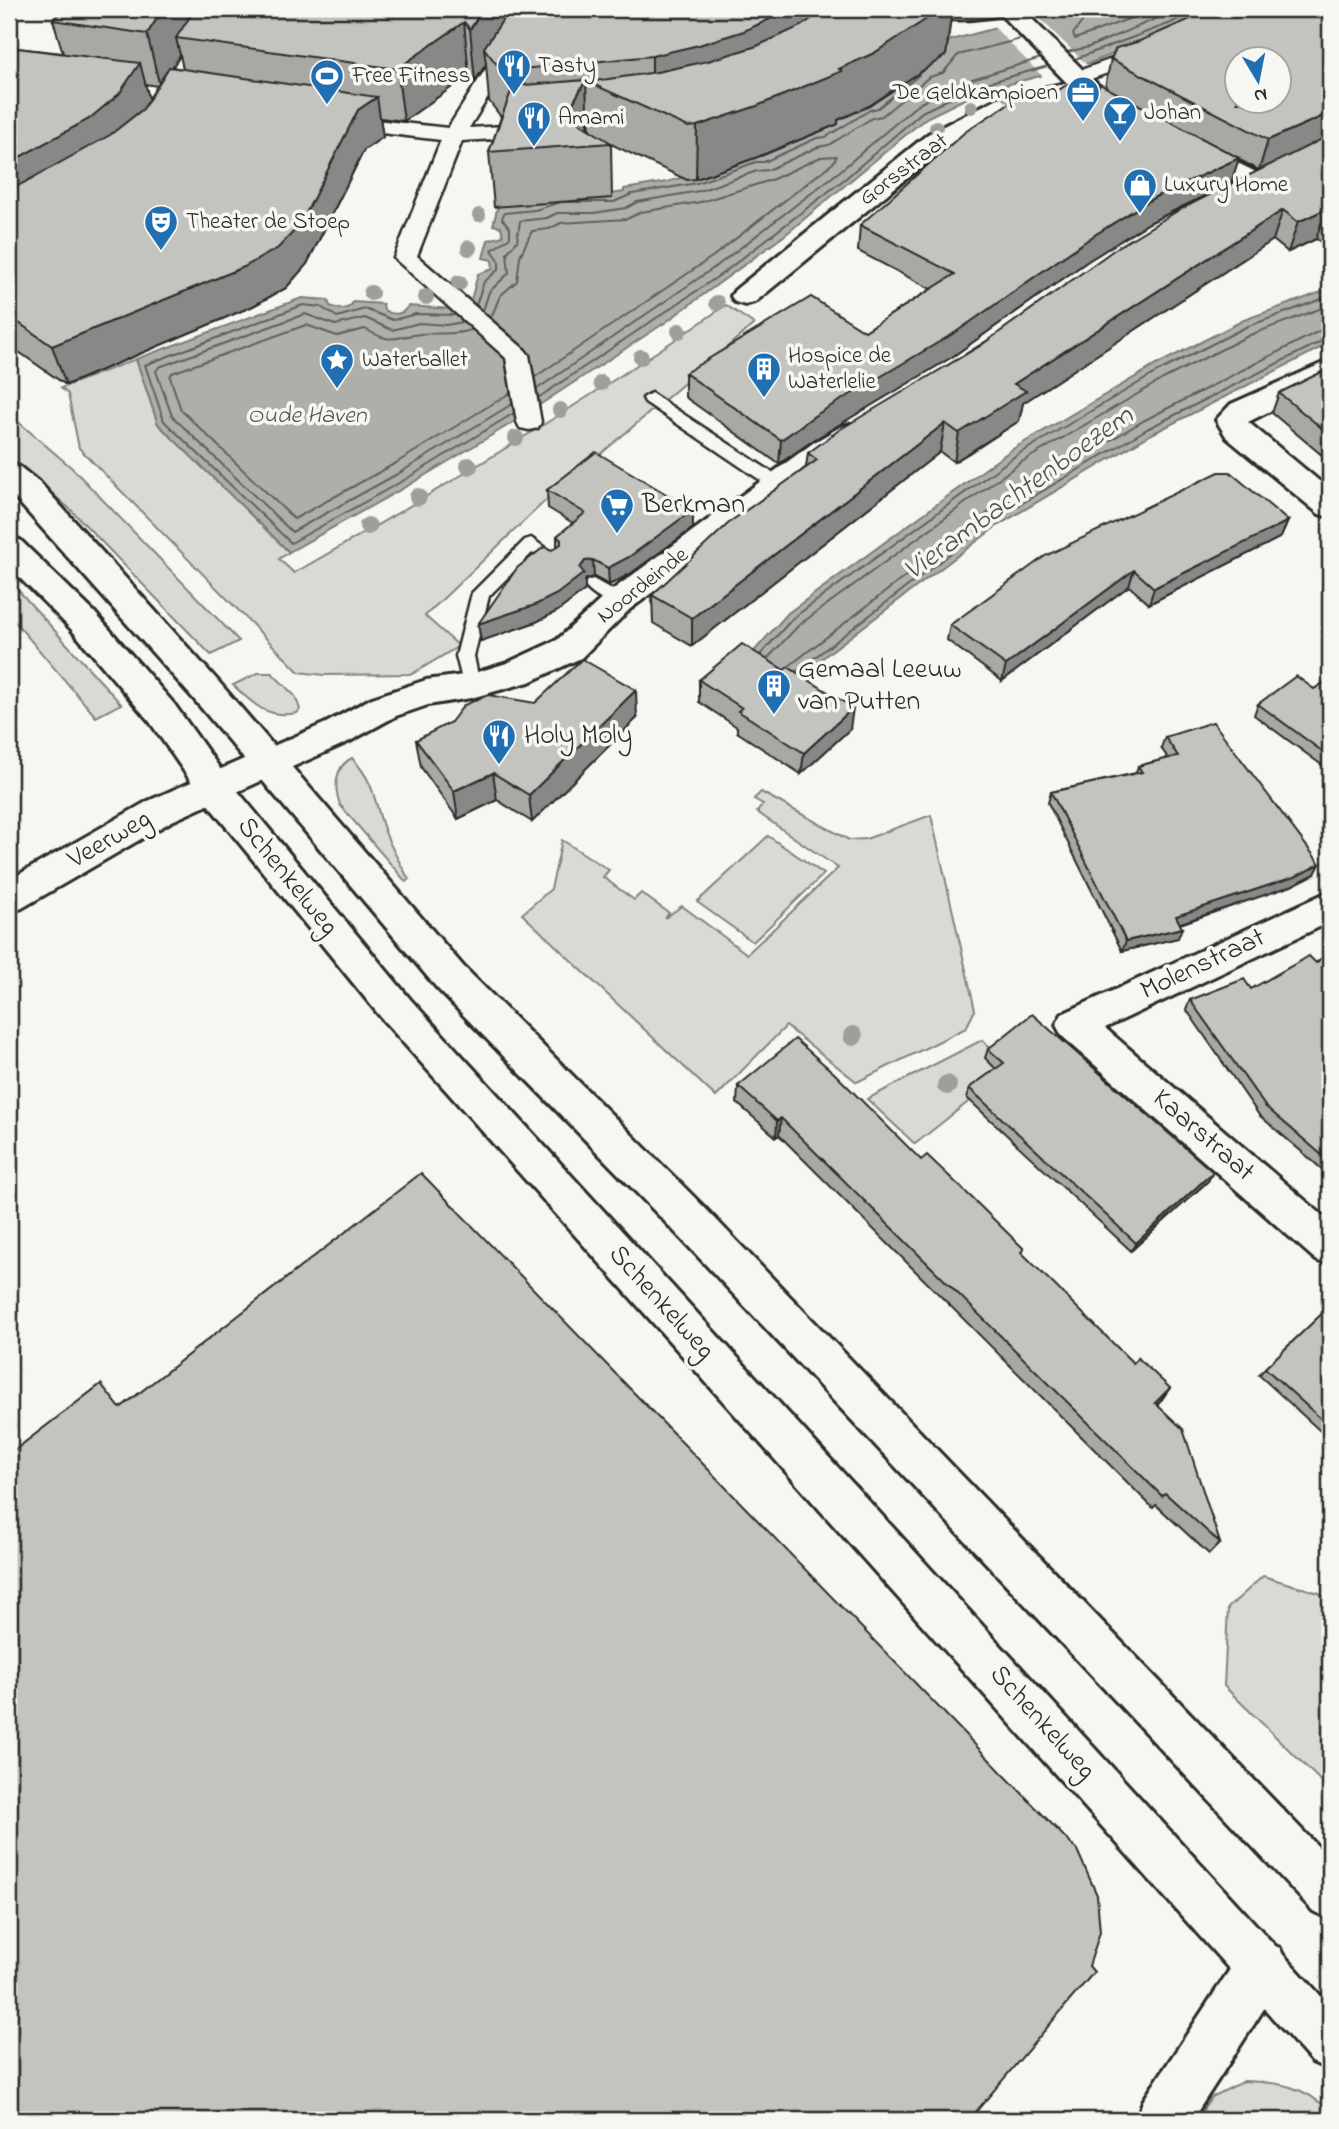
<svg xmlns="http://www.w3.org/2000/svg" width="1339" height="2129" font-family="'Indie Flower',sans-serif">
<style>
.green{fill:#d9d9d5;stroke:#828280;stroke-width:2}
.water{fill:#aeaeab;stroke:#7a7a78;stroke-width:2}
.pier{fill:#f6f6f2}
.lines{fill:none;stroke-linecap:round;stroke-linejoin:round}
.shore{stroke:#5f5f5e;stroke-width:2}
.service-casing{stroke:#2b2b2b;stroke-width:5}
.pedestrian-casing{stroke:#2b2b2b;stroke-width:5}
.minor-casing{stroke:#2b2b2b;stroke-width:6}
.secondary-casing{stroke:#2b2b2b;stroke-width:6}
.service{fill:#f6f6f2;fill-rule:evenodd}
.pedestrian{fill:#f6f6f2;fill-rule:evenodd}
.minor{fill:#f6f6f2;fill-rule:evenodd}
.secondary{fill:#f6f6f2;fill-rule:evenodd}
.tree{fill:#9e9e9c}
.wall{fill:#a8a8a5;stroke:#2b2b2b;stroke-width:2;fill-rule:evenodd}
.shaded-wall{fill:#888886;stroke:#2b2b2b;stroke-width:2}
.building{fill:#c3c3c0;stroke:#2b2b2b;stroke-width:2;fill-rule:evenodd}
.labels{text-anchor:middle;dominant-baseline:central;stroke-width:7;stroke-linejoin:round;paint-order:stroke}
.far-poi-label{font-size:23px;fill:#2b2b2b;stroke:#f6f6f2;text-anchor:start}
.far-street-label{font-size:23px;fill:#2b2b2b;stroke:#f6f6f2}
.far-water-label{font-size:24px;font-style:italic;fill:#525251;stroke:#f6f6f2}
.poi-label{font-size:28px;fill:#2b2b2b;stroke:#f6f6f2;text-anchor:start}
.street-label{font-size:28px;fill:#2b2b2b;stroke:#f6f6f2}
.water-label{font-size:30px;font-style:italic;fill:#525251;stroke:#f6f6f2}
</style>
<rect width="100%" height="100%" fill="#f6f6f2"/>
<filter id="ink" filterUnits="userSpaceOnUse"><feTurbulence type="fractalNoise" baseFrequency=".0143" numOctaves="2"/><feDisplacementMap in="SourceGraphic" scale="14" xChannelSelector="R" yChannelSelector="G"/><feConvolveMatrix kernelMatrix="1 2 1 2 8 2 1 2 1" color-interpolation-filters="sRGB"/></filter>
<g filter="url(#ink)">
<g class="green">
<path d="M 726,305 L 754,324 L 544,502 L 425,616 L 459,646 L 412,674 L 324,675 L 299,672 L 79,448 L 68,394 L 61,388 L 136,359 L 158,424 L 289,552 L 279,559 L 294,573 C 442,489 586,402 726,305 Z"/>
<polygon points="9,414 72,468 239,641 211,655 71,510 9,456"/>
<polygon points="9,580 121,704 96,717 9,615"/>
<path d="M 258,673 L 272,673 L 295,696 L 300,709 L 297,713 C 267,719 253,704 233,685 Z"/>
<path d="M 352,758 C 376,784 373,799 384,829 C 390,847 401,864 409,880 L 406,882 L 340,805 C 334,788 334,767 352,758 Z"/>
<polygon points="761,792 849,840 866,839 931,815 975,1010 966,1028 857,1082 786,1026 716,1097 522,914 551,889 562,840 609,870 603,877 634,900 641,893 669,913 665,918 682,906 747,954 838,868 757,812 763,804 754,799"/>
<polygon points="768,836 824,874 753,942 697,902"/>
<polygon points="982,1040 1010,1069 915,1144 867,1099"/>
<polygon points="1263,1576 1319,1593 1330,1602 1330,1790 1224,1686 1228,1608"/>
<path d="M 1244,2081 C 1279,2082 1304,2086 1330,2111 L 1330,2120 L 1196,2120 L 1212,2097 Z"/>
</g>
<g class="water">
<path d="M 1067,9 L 1211,9 L 1175,29 L 1093,62 L 979,92 L 926,118 L 785,235 L 666,322 L 512,423 L 409,485 L 289,552 L 158,424 L 136,359 L 302,298 L 328,300 L 330,306 C 338,310 349,311 353,302 L 383,304 L 384,310 C 393,315 402,316 408,306 L 452,309 L 471,300 L 478,274 L 493,269 L 492,260 L 483,258 L 488,240 L 503,236 L 501,227 L 493,225 L 499,202 L 591,197 L 624,192 L 624,189 L 667,182 L 759,154 L 762,156 L 836,124 L 834,121 L 951,40 Z"/>
<polygon points="1330,289 1330,343 1150,435 997,526 830,652 782,692 741,666 788,613 1011,450 1156,365 1244,320"/>
</g>
<polygon class="pier" points="1037,16 1087,65 1043,77 994,27"/>
<g class="lines">
<g class="shore">
<polyline points="1085,9 1082,22 1073,34 1075,39 1155,9"/>
<polyline points="1067,52 1089,47 1179,9"/>
<polyline points="1075,59 1171,23 1197,9"/>
<polyline points="476,305 484,282 499,269 499,260 492,250 510,237 510,228 502,219 504,213 535,210 561,202 614,202 632,194 697,183 756,162 764,162 817,138 826,137 870,110 878,108 919,75"/>
<polyline points="483,311 489,292 509,273 507,253 517,241 520,221 547,218 557,213 594,213 626,208 637,202 699,191 757,171 768,170 818,147 829,145 872,118 882,116 929,77 943,73 958,55 1021,39"/>
<polyline points="456,315 416,314 393,320 365,309 337,317 321,307 303,305 145,365 164,421 291,543 406,479 514,413"/>
<polyline points="491,318 500,296 517,281 520,256 532,231 549,229 561,223 627,219 641,212 701,202 771,180 821,157 837,156 833,163 712,257 535,377"/>
<polyline points="463,322 446,325 419,323 392,330 365,318 335,325 305,314 159,367 156,371 172,416 292,532 401,472 512,404"/>
<path d="M 471,330 C 453,336 438,332 420,334 C 392,337 393,345 365,329 L 337,336 L 306,325 L 172,373 L 170,377 L 181,410 L 294,519 L 396,463 L 510,393"/>
<polyline points="537,389 718,265 840,171 917,105 956,84 1041,58"/>
<polyline points="538,398 723,273 846,178 922,112 976,86 1048,66"/>
<polyline points="761,654 793,618 1015,456 1159,371 1246,327 1330,296"/>
<polyline points="768,658 799,625 1020,463 1163,379 1250,335 1330,305"/>
<polyline points="789,666 989,512 1143,421 1321,330 1330,328"/>
<polyline points="797,671 994,520 1147,429 1330,337"/>
</g>
<g class="service-casing">
<g id="service">
<polygon points="651,393 784,480 786,484 784,488 772,488 645,402 643,398"/>
<polygon points="531,538 561,559 552,565 532,553 489,596 474,656 480,686 477,691 465,691 456,656 472,593 525,540"/>
<path d="M 593,579 L 625,597 L 628,601 L 625,605 C 613,609 591,595 584,585 L 587,581 Z"/>
</g>
</g>
<g class="pedestrian-casing">
<g id="pedestrian">
<polygon points="539,9 560,9 512,59 469,128 578,122 632,113 640,114 643,119 640,124 632,125 578,134 462,141 417,256 525,350 529,355 541,422 538,428 529,430 520,428 517,422 506,358 394,258 441,140 339,128 331,127 328,122 331,117 339,116 448,128 497,51"/>
<polygon points="1148,46 1155,48 1158,52 1155,56 1077,84 1070,82 1067,78 1070,74"/>
</g>
</g>
<g class="minor-casing">
<g id="minor">
<path d="M 912,9 L 1022,9 L 1113,100 L 1109,105 C 1095,109 1090,105 1080,96 L 1017,108 L 946,146 L 755,302 L 745,305 L 735,302 L 731,296 L 735,290 L 928,134 L 1000,97 L 1067,83 L 1001,15 C 972,21 943,21 915,14 Z"/>
<polygon points="1187,138 1266,177 1270,183 1266,189 1257,191 1248,189 1178,152 1174,146 1178,140"/>
<polygon points="1330,360 1330,381 1248,422 1330,490 1330,517 1319,514 1227,438 1216,420 1231,404"/>
<polygon points="851,424 862,427 866,434 862,441 835,457 630,609 581,658 529,682 471,698 428,705 396,716 350,741 172,821 22,908 9,913 9,880 148,801 326,723 372,698 426,680 471,674 507,663 557,640 608,593 813,443 840,427"/>
<polygon points="1330,891 1330,922 1105,1028 1330,1222 1330,1266 1316,1260 1062,1036 1056,1025 1062,1014"/>
<polygon points="1262,1941 1280,1948 1287,1966 1280,1984 1192,2120 1136,2120 1143,2101 1244,1948"/>
</g>
</g>
<g class="secondary-casing">
<g id="secondary">
<polygon points="9,464 20,467 41,484 217,680 463,966 704,1207 1330,1859 1330,1919 1313,1911 676,1233 437,988 193,698 9,491"/>
<polygon points="9,537 20,540 95,613 174,704 226,777 410,999 1330,2006 1330,2070 1312,2062 384,1021 202,797 150,722 71,629 9,567"/>
</g>
</g>
<use href="#service" class="service"/>
<use href="#pedestrian" class="pedestrian"/>
<use href="#minor" class="minor"/>
<use href="#secondary" class="secondary"/>
</g>
<g class="tree">
<circle cx="1008" cy="95" r="7"/>
<circle cx="971" cy="107" r="7"/>
<circle cx="936" cy="127" r="7"/>
<circle cx="479" cy="215" r="7"/>
<circle cx="469" cy="248" r="8"/>
<circle cx="459" cy="283" r="8"/>
<circle cx="371" cy="293" r="8"/>
<circle cx="426" cy="297" r="8"/>
<circle cx="717" cy="303" r="8"/>
<circle cx="679" cy="331" r="8"/>
<circle cx="641" cy="357" r="8"/>
<circle cx="601" cy="383" r="8"/>
<circle cx="560" cy="410" r="8"/>
<circle cx="516" cy="438" r="8"/>
<circle cx="469" cy="466" r="9"/>
<circle cx="418" cy="497" r="9"/>
<circle cx="368" cy="526" r="9"/>
<circle cx="853" cy="1036" r="10"/>
<circle cx="947" cy="1085" r="10"/>
</g>
<g class="wall">
<path d="M 63,9 L 952,9 L 946,55 L 869,106 L 838,120 L 838,124 L 755,158 L 696,179 L 687,180 L 611,144 L 612,198 L 494,207 L 489,152 L 501,117 L 489,101 L 486,64 L 475,81 L 469,75 L 404,121 L 380,118 L 383,137 L 364,150 L 307,264 L 286,288 L 253,306 L 66,385 L 9,345 L 9,47 L 63,53 L 53,20 ZM 180,55 L 183,69 L 172,67 L 178,59 ZM 145,84 L 157,86 L 149,99 ZM 587,115 L 589,115 L 590,130 L 588,129 Z"/>
<polygon points="1330,9 1330,238 1321,242 1316,239 1288,252 1273,240 1023,403 1019,421 981,446 954,462 940,452 692,646 653,623 652,595 806,467 808,453 1259,170 1238,159 1231,183 1149,223 1088,261 952,357 812,441 779,464 685,397 685,373 865,331 931,289 858,251 860,225 1048,97 1093,98 1105,87 1111,59"/>
<polygon points="1330,368 1330,462 1272,413 1279,393"/>
<polygon points="547,490 693,510 693,528 630,574 609,585 594,577 586,579 585,581 585,590 558,611 536,622 481,641 478,624 552,550 557,547 557,536 573,523 548,508"/>
<polygon points="1288,521 1281,537 1149,604 1129,586 1002,681 947,640 950,625"/>
<polygon points="1330,679 1330,771 1254,715 1258,704 1314,689"/>
<polygon points="699,680 850,729 801,774 737,732 737,727 699,702"/>
<polygon points="637,718 532,822 497,800 458,819 421,767 416,740"/>
<polygon points="1165,737 1315,874 1291,886 1180,924 1178,938 1122,951 1048,803 1051,792 1136,773 1138,766 1168,758 1161,748"/>
<polygon points="1330,951 1330,1176 1259,1115 1186,1009 1190,1000 1251,989 1316,963"/>
<polygon points="988,1049 1208,1181 1131,1251 967,1098 969,1088 996,1069 985,1058"/>
<polygon points="738,1086 921,1160 1024,1249 1022,1254 1160,1402 1157,1405 1220,1543 1209,1554 1156,1505 1153,1508 779,1135 776,1137 737,1103"/>
<polygon points="1330,1306 1330,1440 1259,1375 1265,1368"/>
</g>
<g class="shaded-wall">
<polygon points="163,9 209,9 176,38 180,55 160,87 147,34"/>
<polygon points="483,9 536,9 484,48 486,64 475,81 470,29"/>
<polygon points="790,9 843,9 652,108 652,56"/>
<polygon points="941,9 952,9 946,55 869,106 838,120 838,124 755,158 696,179 697,126 839,69"/>
<polygon points="464,22 469,75 404,121 397,69"/>
<polygon points="140,63 150,102 130,134 9,210 9,163"/>
<polygon points="586,80 588,135 566,115"/>
<polygon points="377,97 383,137 364,150 307,264 286,288 253,306 66,385 52,346 358,110"/>
<polygon points="1330,113 1330,135 1329,139 1259,170 1268,140"/>
<polygon points="1239,158 1231,183 1149,223 1088,261 952,357 812,441 779,464 781,440 814,416 1093,236 1155,197"/>
<polygon points="1326,209 1316,239 1288,252 1298,222"/>
<polygon points="1283,210 1273,240 1023,403 1019,421 954,462 959,433 1014,384"/>
<polygon points="1330,214 1330,238 1321,242"/>
<polygon points="945,423 940,452 692,646 692,618"/>
<polygon points="693,510 693,528 630,574 609,585 608,568"/>
<polygon points="1288,521 1281,537 1149,604 1154,588"/>
<polygon points="593,560 594,577 586,579 585,581 585,590 558,611 536,622 481,641 478,624 580,568 585,561"/>
<polygon points="1134,570 1129,586 1002,681 1006,665"/>
<polygon points="636,690 637,718 532,822 529,795"/>
<polygon points="853,708 850,729 801,774 804,753"/>
<polygon points="493,773 497,800 458,819 454,791"/>
<polygon points="1320,864 1315,874 1291,886 1172,926 1176,916"/>
<polygon points="1182,928 1178,938 1122,951 1126,941"/>
<polygon points="781,1118 779,1135 776,1137 777,1121"/>
<polygon points="1213,1172 1208,1181 1131,1251 1136,1243"/>
<polygon points="1170,1388 1160,1402 1146,1416 1155,1403"/>
<polygon points="9,1441 33,1473 12,1452 9,1448"/>
</g>
<g class="building">
<polygon points="63,9 163,9 147,34 53,20"/>
<polygon points="195,9 483,9 470,29 464,22 397,69 176,38"/>
<polygon points="510,9 790,9 785,12 744,31 699,45 652,56 502,71 484,48"/>
<polygon points="826,9 942,9 874,53 839,69 842,71 757,106 697,126 688,127 588,82 657,72 708,61 757,46 801,26"/>
<path d="M 1213,9 L 1330,9 L 1330,113 L 1268,140 L 1111,59 L 1116,48 L 1140,41 ZM 1237,60 L 1279,60 L 1279,102 L 1237,102 Z"/>
<polygon points="9,47 140,63 119,94 89,119 9,163"/>
<polygon points="169,67 377,97 358,110 300,225 278,248 244,267 52,346 9,316 9,191 110,135 143,109"/>
<polygon points="586,80 566,115 611,143 489,152 513,86"/>
<polygon points="1068,84 1093,98 1100,84 1239,158 1155,197 1093,236 956,332 814,416 781,440 685,373 811,297 865,331 955,274 860,225 965,132 1032,88 1048,97"/>
<polygon points="1330,135 1330,212 1326,209 1298,222 1283,210 1014,384 1026,391 986,416 959,433 945,423 692,618 652,595 731,521 817,460 808,453 839,430 980,346 1118,247 1179,210"/>
<polygon points="1330,368 1330,435 1279,393"/>
<polygon points="596,452 693,510 629,557 608,568 593,560 585,561 580,568 584,573 557,594 535,605 478,624 517,568 544,547 552,550 561,544 561,540 557,536 585,513 547,490"/>
<polygon points="1219,472 1230,472 1288,521 1154,588 1134,570 1006,665 950,625 1045,556"/>
<polygon points="742,644 784,670 788,667 853,708 804,753 738,711 742,708 699,680"/>
<polygon points="582,659 636,690 529,795 493,773 454,791 416,740 451,722 464,705 488,695 535,703"/>
<polygon points="1296,676 1314,689 1330,679 1330,757 1258,704"/>
<polygon points="1213,722 1320,864 1297,876 1176,916 1182,928 1126,941 1051,792 1142,772 1138,766 1178,756 1165,737"/>
<polygon points="1330,951 1330,1162 1265,1106 1190,1000 1244,979 1251,989 1309,956 1316,963"/>
<polygon points="1032,1014 1213,1172 1136,1243 969,1088 1004,1063 988,1049"/>
<polygon points="795,1039 834,1073 921,1160 927,1155 972,1198 1024,1249 1021,1252 1133,1363 1138,1358 1170,1388 1155,1403 1183,1429 1220,1543 1165,1493 1162,1496 781,1118 777,1121 738,1086"/>
<polygon points="421,1173 1077,1850 1097,1895 1100,1932 1089,1966 1094,1972 969,2120 9,2120 9,1448 12,1452 101,1384 120,1408"/>
<polygon points="1330,1306 1330,1427 1265,1368"/>
</g>
</g>
<defs>
<g id="restaurant-pin" transform="scale(1.75)"><path d="M0 17L-7.5 6A9.5 9.5 0 1 1 7.5 6Z" fill="#1f6fb2" stroke="#f6f6f2"/><path d="M-5-6h1v4h1v-4h1v4h1v-4h1v5L-1.5 .5V6h-2V.5L-5-1ZM5-6V6H3V1.5H1.5Q1.5-4 5-6Z" fill="#fff"/></g>
<g id="stadium-pin" transform="scale(1.75)"><path d="M0 17L-7.5 6A9.5 9.5 0 1 1 7.5 6Z" fill="#1f6fb2" stroke="#f6f6f2"/><path d="M0-5a6.5 5 0 1 0 0 10a6.5 5 0 1 0 0-10ZM-3.5-1.8h7v3.6h-7Z" fill="#fff"/></g>
<g id="office-pin" transform="scale(1.75)"><path d="M0 17L-7.5 6A9.5 9.5 0 1 1 7.5 6Z" fill="#1f6fb2" stroke="#f6f6f2"/><path d="M-6-3h4V-5.5h4V-3h4V5H-6ZM-1-4.5V-3h2v-1.5ZM-6 0V1H6V0Z" fill="#fff"/></g>
<g id="bar-pin" transform="scale(1.75)"><path d="M0 17L-7.5 6A9.5 9.5 0 1 1 7.5 6Z" fill="#1f6fb2" stroke="#f6f6f2"/><path d="M-6-5H6L.8 .8V4.5H3.5V6h-7V4.5H-.8V.8Z" fill="#fff"/></g>
<g id="shop-pin" transform="scale(1.75)"><path d="M0 17L-7.5 6A9.5 9.5 0 1 1 7.5 6Z" fill="#1f6fb2" stroke="#f6f6f2"/><path d="M-5-2.5h2.3a2.7 3.5 0 0 1 5.4 0H5L5.5 6h-11ZM-1.5-2.5h3a1.5 2.3 0 0 0-3 0Z" fill="#fff"/></g>
<g id="theatre-pin" transform="scale(1.75)"><path d="M0 17L-7.5 6A9.5 9.5 0 1 1 7.5 6Z" fill="#1f6fb2" stroke="#f6f6f2"/><path d="M-5-5.5Q0-4 5-5.5V0Q5 5 0 6Q-5 5-5 0ZM-3.3-2.5H-1v1.5H-3.3ZM1-2.5H3.3v1.5H1ZM-2.8 1Q0 5.5 2.8 1Z" fill="#fff"/></g>
<g id="sight-pin" transform="scale(1.75)"><path d="M0 17L-7.5 6A9.5 9.5 0 1 1 7.5 6Z" fill="#1f6fb2" stroke="#f6f6f2"/><path d="M0-6L1.8-2.2L6-1.7L2.9 1.2L3.7 5.4L0 3.3L-3.7 5.4L-2.9 1.2L-6-1.7L-1.8-2.2Z" fill="#fff"/></g>
<g id="building-pin" transform="scale(1.75)"><path d="M0 17L-7.5 6A9.5 9.5 0 1 1 7.5 6Z" fill="#1f6fb2" stroke="#f6f6f2"/><path d="M-4-6H4V6H1V3H-1V6H-4ZM-2.5-4.3h1.7v1.8h-1.7ZM.8-4.3h1.7v1.8H.8ZM-2.5-1h1.7V.8h-1.7ZM.8-1h1.7V.8H.8Z" fill="#fff"/></g>
<g id="supermarket-pin" transform="scale(1.75)"><path d="M0 17L-7.5 6A9.5 9.5 0 1 1 7.5 6Z" fill="#1f6fb2" stroke="#f6f6f2"/><path d="M-6-5.5h2.5l.6 2H6L4.5 2H-2.5L-4.4-4H-6ZM-1.5 3.2a1.3 1.3 0 1 0 .1 0ZM3 3.2a1.3 1.3 0 1 0 .1 0Z" fill="#fff"/></g>
</defs>
<g fill-rule="evenodd">
<use href="#restaurant-pin" x="514" y="66"/>
<use href="#stadium-pin" x="327" y="76"/>
<use href="#office-pin" x="1083" y="93"/>
<use href="#bar-pin" x="1120" y="113"/>
<use href="#restaurant-pin" x="534" y="118"/>
<use href="#shop-pin" x="1140" y="185"/>
<use href="#theatre-pin" x="161" y="222"/>
<use href="#sight-pin" x="337" y="360"/>
<use href="#building-pin" x="764" y="369"/>
<use href="#supermarket-pin" x="617" y="505"/>
<use href="#building-pin" x="774" y="686"/>
<use href="#restaurant-pin" x="499" y="736"/>
</g>
<g class="labels">
<g class="far-poi-label">
<text x="538" y="66">Tasty</text>
<text x="352" y="76">Free Fitness</text>
<text x="1058" y="93" text-anchor="end">De Geldkampioen</text>
<text x="1144" y="113">Johan</text>
<text x="558" y="118">Amami</text>
<text x="1164" y="185">Luxury Home</text>
<text x="186" y="222">Theater de Stoep</text>
<text x="788" y="356">Hospice de<tspan x="788" dy="26">Waterlelie</tspan></text>
<text x="362" y="360">Waterballet</text>
</g>
<g class="far-street-label">
<text transform="translate(904 170) rotate(-37)">Gorsstraat</text>
<text transform="translate(643 586) rotate(-38)">Noordeinde</text>
</g>
<g class="far-water-label">
<text x="307" y="416">Oude Haven</text>
</g>
<g class="poi-label">
<text x="642" y="505">Berkman</text>
<text x="798" y="670">Gemaal Leeuw<tspan x="798" dy="32">van Putten</tspan></text>
<text x="524" y="736">Holy Moly</text>
</g>
<g class="street-label">
<text transform="translate(110 840) rotate(-30)">Veerweg</text>
<text transform="translate(287 877) rotate(51)">Schenkelweg</text>
<text transform="translate(1203 965) rotate(-25)">Molenstraat</text>
<text transform="translate(1203 1136) rotate(41)">Kaarstraat</text>
<text transform="translate(661 1303) rotate(48)">Schenkelweg</text>
<text transform="translate(1042 1723) rotate(48)">Schenkelweg</text>
</g>
<g class="water-label">
<text transform="translate(1019 494) rotate(-36)">Vierambachtenboezem</text>
</g>
</g>
<rect width="1339" height="2129" fill="none" stroke="#f6f6f2" stroke-width="35"/>
<rect x="18" y="18" width="1304" height="2094" fill="none" stroke="#2b2b2b" stroke-width="2.5" filter="url(#ink)"/>
<g transform="translate(1258 80) rotate(170)"><circle r="33" fill="#f6f6f2" stroke="#a5a5a2" stroke-width="2"/>
<path d="M0-5L12 26L0 18L-12 26Z" fill="#1f6fb2"/>
<text y="-10" font-size="19" font-weight="bold" text-anchor="middle" fill="#2b2b2b">N</text>
</g>
</svg>
